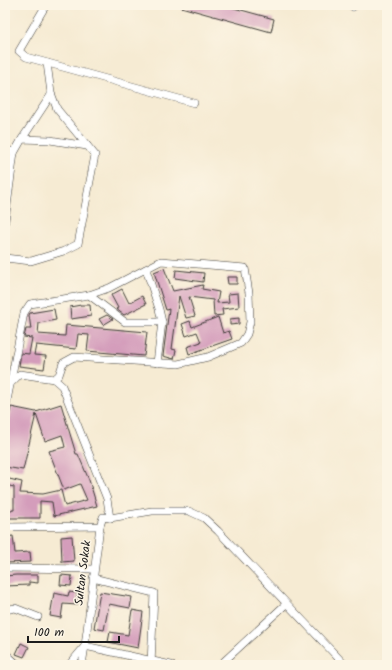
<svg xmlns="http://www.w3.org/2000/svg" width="392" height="670" font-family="Kalam,sans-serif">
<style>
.building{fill:#d49dbb}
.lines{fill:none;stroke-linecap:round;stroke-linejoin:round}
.minor-casing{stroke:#3d3b37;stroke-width:8}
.minor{stroke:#fff;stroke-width:7}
.labels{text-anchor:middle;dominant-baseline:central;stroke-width:3;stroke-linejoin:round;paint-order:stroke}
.street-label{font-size:12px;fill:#1c1c1c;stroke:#fcf5e5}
</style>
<rect width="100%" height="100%" fill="#fcf5e5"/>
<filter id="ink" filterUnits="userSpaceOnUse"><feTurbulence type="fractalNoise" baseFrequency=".025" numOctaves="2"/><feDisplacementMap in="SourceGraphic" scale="8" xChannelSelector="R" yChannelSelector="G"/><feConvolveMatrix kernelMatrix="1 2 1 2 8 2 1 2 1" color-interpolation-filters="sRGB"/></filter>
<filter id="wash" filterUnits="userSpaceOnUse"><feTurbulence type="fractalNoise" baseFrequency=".012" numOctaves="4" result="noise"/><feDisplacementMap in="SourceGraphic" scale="16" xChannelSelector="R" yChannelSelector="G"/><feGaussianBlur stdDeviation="0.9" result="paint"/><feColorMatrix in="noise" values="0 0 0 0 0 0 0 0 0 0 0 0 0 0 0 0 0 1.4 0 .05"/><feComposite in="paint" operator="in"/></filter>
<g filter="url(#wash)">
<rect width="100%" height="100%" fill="#f6ebd3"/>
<g id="blocks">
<g class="building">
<polygon points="182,5 223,5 274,19 271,32 181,7"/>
<polygon points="164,268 173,291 203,285 202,289 219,292 217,303 229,302 228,294 238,293 239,307 222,309 223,315 214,316 213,300 189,297 195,316 186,318 179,296 172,349 176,350 174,359 163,356 169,309 166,310 154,272"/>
<polygon points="176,270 204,273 203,282 175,278"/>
<polygon points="227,277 237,277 237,284 228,284"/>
<polygon points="122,289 129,303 142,296 146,304 124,315 116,309 118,308 111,295"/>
<polygon points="81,305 90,305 91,316 71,319 70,307"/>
<polygon points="54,309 56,320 39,323 38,334 65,336 66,325 147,332 144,356 87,351 89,335 78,334 76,349 36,345 34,355 46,356 44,369 19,366 21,353 29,354 32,338 24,337 26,329 31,329 29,315 30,313"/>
<polygon points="107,315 113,319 103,325 99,319"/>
<polygon points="218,317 223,333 229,331 232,339 189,354 187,347 201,342 197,332 186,336 182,324 190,321 192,327"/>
<polygon points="239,318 239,324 230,325 230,319"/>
<polygon points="61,404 76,454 78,454 89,480 97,506 54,516 52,502 40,501 40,518 5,518 5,510 12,511 12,510 14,510 14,487 5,485 5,478 22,482 20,493 43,494 61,490 65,506 87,500 80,484 64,490 49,451 65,447 62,435 45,441 36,414 23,470 5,467 5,436 11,407 36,412"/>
<polygon points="13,536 15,553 30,552 31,562 5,563 5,537"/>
<polygon points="72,536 74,561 62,562 61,537"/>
<polygon points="16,575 38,575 38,583 29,582 29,585 5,586 5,576"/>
<polygon points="61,575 72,576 71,586 60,585"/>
<polygon points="69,592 77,593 77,605 63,604 61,618 50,616 54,593 68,596"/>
<polygon points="100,592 132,597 130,608 109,604 104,630 94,628"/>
<polygon points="132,610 143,612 138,648 108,642 110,632 128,635"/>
<polygon points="21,643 29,647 24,657 16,654"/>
</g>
</g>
</g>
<g filter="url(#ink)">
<use href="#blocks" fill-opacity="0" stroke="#3d3b37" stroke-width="1"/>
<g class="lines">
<g class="minor-casing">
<g id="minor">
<polyline points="46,5 19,51 26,57 194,103"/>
<polyline points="351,5 353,7 355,5"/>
<polyline points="22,139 51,95"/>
<polyline points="5,148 14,153 5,221"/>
<polyline points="14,153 22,139 50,140 87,146"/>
<polyline points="5,258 31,261 64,251 78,244 95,155 57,109 51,93 47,63"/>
<polyline points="146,269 159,309 162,322 157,363"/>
<polyline points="89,295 125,322 162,322"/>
<polyline points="12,382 20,374 54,379 62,386 107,499 110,518"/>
<polyline points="5,411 24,313 30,304 89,295 109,288 161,261 245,268 249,293 250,322 247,334 241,343 208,357 178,364 74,357 63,363 59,375 54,379"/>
<polyline points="5,527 100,526 103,517 110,518 152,511 189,511 204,518 218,531 345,665"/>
<polyline points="5,568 94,569"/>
<polyline points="93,578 154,593 151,665"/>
<polyline points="5,610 15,608 38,617"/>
<polyline points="5,653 18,665"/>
<polyline points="69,665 85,646 100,526"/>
<polyline points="82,665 85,646 171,665"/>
<polyline points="220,665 286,604"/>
</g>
</g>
<use href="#minor" class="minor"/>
</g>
</g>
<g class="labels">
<g class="street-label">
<text transform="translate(83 573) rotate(-83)">Sultan Sokak</text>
</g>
</g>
<rect width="392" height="670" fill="none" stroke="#fcf5e5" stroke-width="20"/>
<path d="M28 636v6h91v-6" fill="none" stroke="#1c1c1c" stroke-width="2"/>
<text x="34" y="636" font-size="12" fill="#1c1c1c" stroke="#fcf5e5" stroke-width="3" paint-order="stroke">100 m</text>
</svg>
